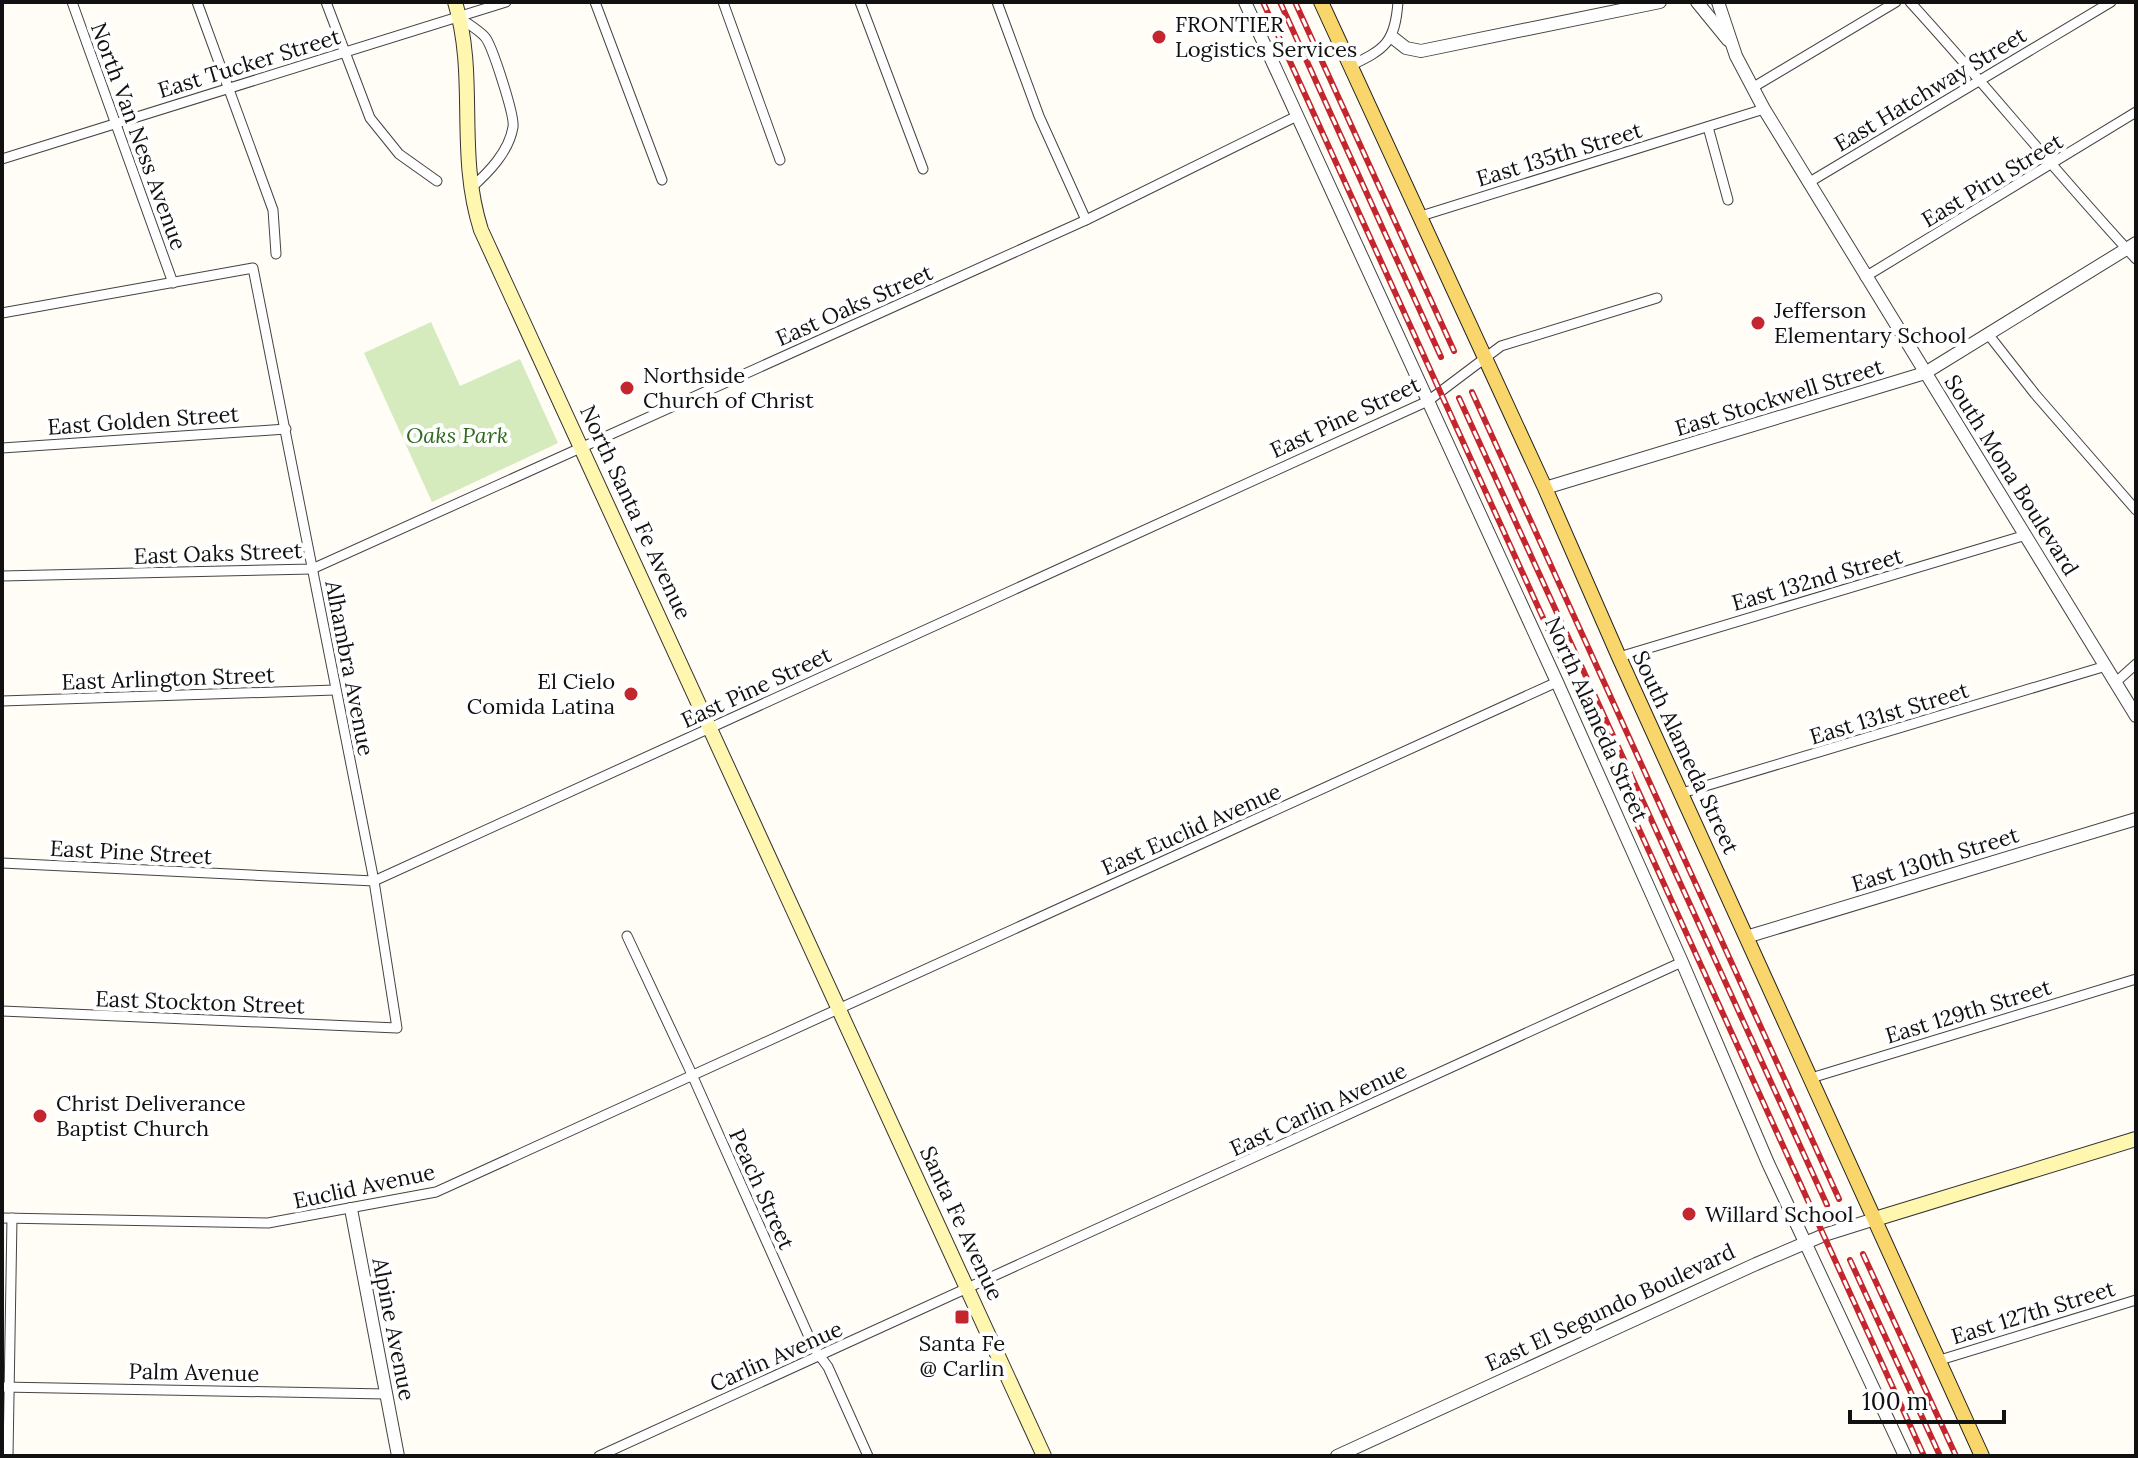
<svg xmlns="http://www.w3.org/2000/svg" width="2138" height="1458" font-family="Lora,serif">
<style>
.green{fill:#d5ebbd}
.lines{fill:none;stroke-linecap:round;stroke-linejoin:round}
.minor-casing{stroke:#444;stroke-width:11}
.tertiary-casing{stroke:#444;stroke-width:14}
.secondary-casing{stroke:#333;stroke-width:16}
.primary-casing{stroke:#222;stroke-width:16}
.minor{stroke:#fff;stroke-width:9}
.tertiary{stroke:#fff;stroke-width:12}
.secondary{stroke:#fff6b0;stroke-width:14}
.primary{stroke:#f9d66b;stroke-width:14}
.rail-casing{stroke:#c4262e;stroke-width:6}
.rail{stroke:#fff;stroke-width:3;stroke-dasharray:9;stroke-linecap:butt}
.poi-dot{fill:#c4262e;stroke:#fff;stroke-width:3}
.labels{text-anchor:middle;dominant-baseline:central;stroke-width:8;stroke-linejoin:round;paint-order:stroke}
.poi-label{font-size:22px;fill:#111;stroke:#fff;text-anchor:start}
.street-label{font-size:22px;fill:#111;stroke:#fff}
.park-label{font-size:22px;font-style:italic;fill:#2f6b1f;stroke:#fff}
</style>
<rect width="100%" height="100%" fill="#fffdf5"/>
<polygon class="green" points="431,322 460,386 520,359 558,443 432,502 364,353"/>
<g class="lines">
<g class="minor-casing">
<g id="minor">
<polyline points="72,2 173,283"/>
<polyline points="197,2 273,210 276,254"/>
<polyline points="326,2 370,118 399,154 437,181"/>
<polyline points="595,2 662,180"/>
<polyline points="723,2 780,160"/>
<polyline points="860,2 923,169"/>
<polyline points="997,2 1039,116 1086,220"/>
<path d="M 1910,2 C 1987,86 2058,175 2136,259"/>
<path d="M 460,18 C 468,24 479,30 485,37 C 492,45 515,116 513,127 C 509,152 488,173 470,189"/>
<path d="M 1350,66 C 1385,49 1395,43 1398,2"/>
<polyline points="1752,88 1896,2"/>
<polyline points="1708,127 1728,200"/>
<polyline points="2,159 506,2"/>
<polyline points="1808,183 2111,2"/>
<polyline points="1421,216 1764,109"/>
<polyline points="1865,277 2136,112"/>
<polyline points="2,313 253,268 374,881 397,1028 2,1011"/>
<polyline points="1988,334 2035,394 2136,510"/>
<polyline points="2,448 286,429"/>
<polyline points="2,576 312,569 1086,220 1297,116"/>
<polyline points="1619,657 2026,535"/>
<polyline points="2116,682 2136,664"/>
<polyline points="2,701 335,690"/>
<polyline points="1682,793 2106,666"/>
<polyline points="2,863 374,881 1428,401 1501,346 1657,298"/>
<polyline points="627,936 689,1068 814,1348 828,1367 868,1456"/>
<polyline points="1811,1078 2136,979"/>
<polyline points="2,1218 268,1223 436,1192 1557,682"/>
<polyline points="1940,1360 2136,1300"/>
<polyline points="2,1387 386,1394"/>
<polyline points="8,1456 12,1218"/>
<polyline points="599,1456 1682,962"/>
</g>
</g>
<g class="tertiary-casing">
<g id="tertiary">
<polyline points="1245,2 1557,682 1682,962 1768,1163 1905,1456"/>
<polyline points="1697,2 1728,40"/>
<polyline points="1718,2 1736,56 1764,109 2136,716"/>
<polyline points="1392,37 1406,48 1421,51 1660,2"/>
<polyline points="1545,488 1925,373 2136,243"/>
<polyline points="1746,937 2136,819"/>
<polyline points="351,1209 398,1456"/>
<polyline points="1337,1456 1756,1264 1824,1235 1875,1219"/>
</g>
</g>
<g class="secondary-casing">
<g id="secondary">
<path d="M 455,2 C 478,77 456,152 481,230 L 1044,1456"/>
<polyline points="1875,1219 2136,1139"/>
</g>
</g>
<g class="primary-casing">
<polyline id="primary" points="1321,2 1545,488 1619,657 1982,1456"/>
</g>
<use href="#minor" class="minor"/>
<use href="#tertiary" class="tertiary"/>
<use href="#secondary" class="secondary"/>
<use href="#primary" class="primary"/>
<g class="rail-casing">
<g id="rail">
<polyline points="1263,2 1924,1456"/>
<polyline points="1280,2 1441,357"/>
<polyline points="1295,2 1454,351"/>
<polyline points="1472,392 1839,1199"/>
<polyline points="1459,398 1827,1205"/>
<polyline points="1863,1254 1956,1456"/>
<polyline points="1850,1260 1940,1456"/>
</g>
</g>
<use href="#rail" class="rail"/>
</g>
<g class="poi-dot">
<circle cx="1159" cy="37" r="8"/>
<circle cx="1758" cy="323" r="8"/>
<circle cx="627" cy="388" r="8"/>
<circle cx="631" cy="694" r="8"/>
<circle cx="40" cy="1116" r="8"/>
<circle cx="1689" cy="1214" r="8"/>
<rect x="954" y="1309" width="16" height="16" rx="4"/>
</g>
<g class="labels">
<g class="poi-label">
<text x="1175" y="24">FRONTIER<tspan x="1175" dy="25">Logistics Services</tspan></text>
<text x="1774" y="310">Jefferson<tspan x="1774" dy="25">Elementary School</tspan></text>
<text x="643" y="375">Northside<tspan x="643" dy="25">Church of Christ</tspan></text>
<text x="615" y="681" text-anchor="end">El Cielo<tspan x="615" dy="25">Comida Latina</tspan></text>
<text x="56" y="1103">Christ Deliverance<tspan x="56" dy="25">Baptist Church</tspan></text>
<text x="1705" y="1214">Willard School</text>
<text x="962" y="1343" text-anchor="middle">Santa Fe<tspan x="962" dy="25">@ Carlin</tspan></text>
</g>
<g class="street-label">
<text transform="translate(249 63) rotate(-17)">East Tucker Street</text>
<text transform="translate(1930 89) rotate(-31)">East Hatchway Street</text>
<text transform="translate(139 136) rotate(70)">North Van Ness Avenue</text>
<text transform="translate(1559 154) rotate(-17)">East 135th Street</text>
<text transform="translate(1992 180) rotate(-31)">East Piru Street</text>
<text transform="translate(854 305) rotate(-24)">East Oaks Street</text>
<text transform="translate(1779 397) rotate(-17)">East Stockwell Street</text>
<text transform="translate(1345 417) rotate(-25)">East Pine Street</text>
<text transform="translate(143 420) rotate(-4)">East Golden Street</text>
<text transform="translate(2012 475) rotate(58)">South Mona Boulevard</text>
<text transform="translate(636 512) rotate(65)">North Santa Fe Avenue</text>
<text transform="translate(218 553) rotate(-2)">East Oaks Street</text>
<text transform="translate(1817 579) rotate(-16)">East 132nd Street</text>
<text transform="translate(350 668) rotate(79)">Alhambra Avenue</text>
<text transform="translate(168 678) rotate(-2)">East Arlington Street</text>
<text transform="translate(756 687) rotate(-25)">East Pine Street</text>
<text transform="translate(1889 713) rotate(-17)">East 131st Street</text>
<text transform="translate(1597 719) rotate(66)">North Alameda Street</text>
<text transform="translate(1686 752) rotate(65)">South Alameda Street</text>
<text transform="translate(1191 829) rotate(-24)">East Euclid Avenue</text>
<text transform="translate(131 852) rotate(3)">East Pine Street</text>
<text transform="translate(1935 859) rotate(-17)">East 130th Street</text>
<text transform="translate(200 1002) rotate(2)">East Stockton Street</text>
<text transform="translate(1968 1011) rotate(-17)">East 129th Street</text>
<text transform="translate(1318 1109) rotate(-25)">East Carlin Avenue</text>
<text transform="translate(364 1186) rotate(-12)">Euclid Avenue</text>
<text transform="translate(762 1189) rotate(66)">Peach Street</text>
<text transform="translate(962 1223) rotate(65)">Santa Fe Avenue</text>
<text transform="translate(1610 1307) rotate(-25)">East El Segundo Boulevard</text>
<text transform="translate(2033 1312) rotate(-17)">East 127th Street</text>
<text transform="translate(394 1329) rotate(79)">Alpine Avenue</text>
<text transform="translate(776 1356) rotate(-24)">Carlin Avenue</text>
<text transform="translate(194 1372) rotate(1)">Palm Avenue</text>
</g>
<g class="park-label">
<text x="457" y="435">Oaks Park</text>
</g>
</g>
<rect width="2138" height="1458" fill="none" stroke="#111111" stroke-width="8"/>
<path d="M1850 1410v12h154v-12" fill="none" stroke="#111111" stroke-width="4"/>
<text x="1862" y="1410" font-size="24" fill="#111111" stroke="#ffffff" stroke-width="6" paint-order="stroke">100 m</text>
</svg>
